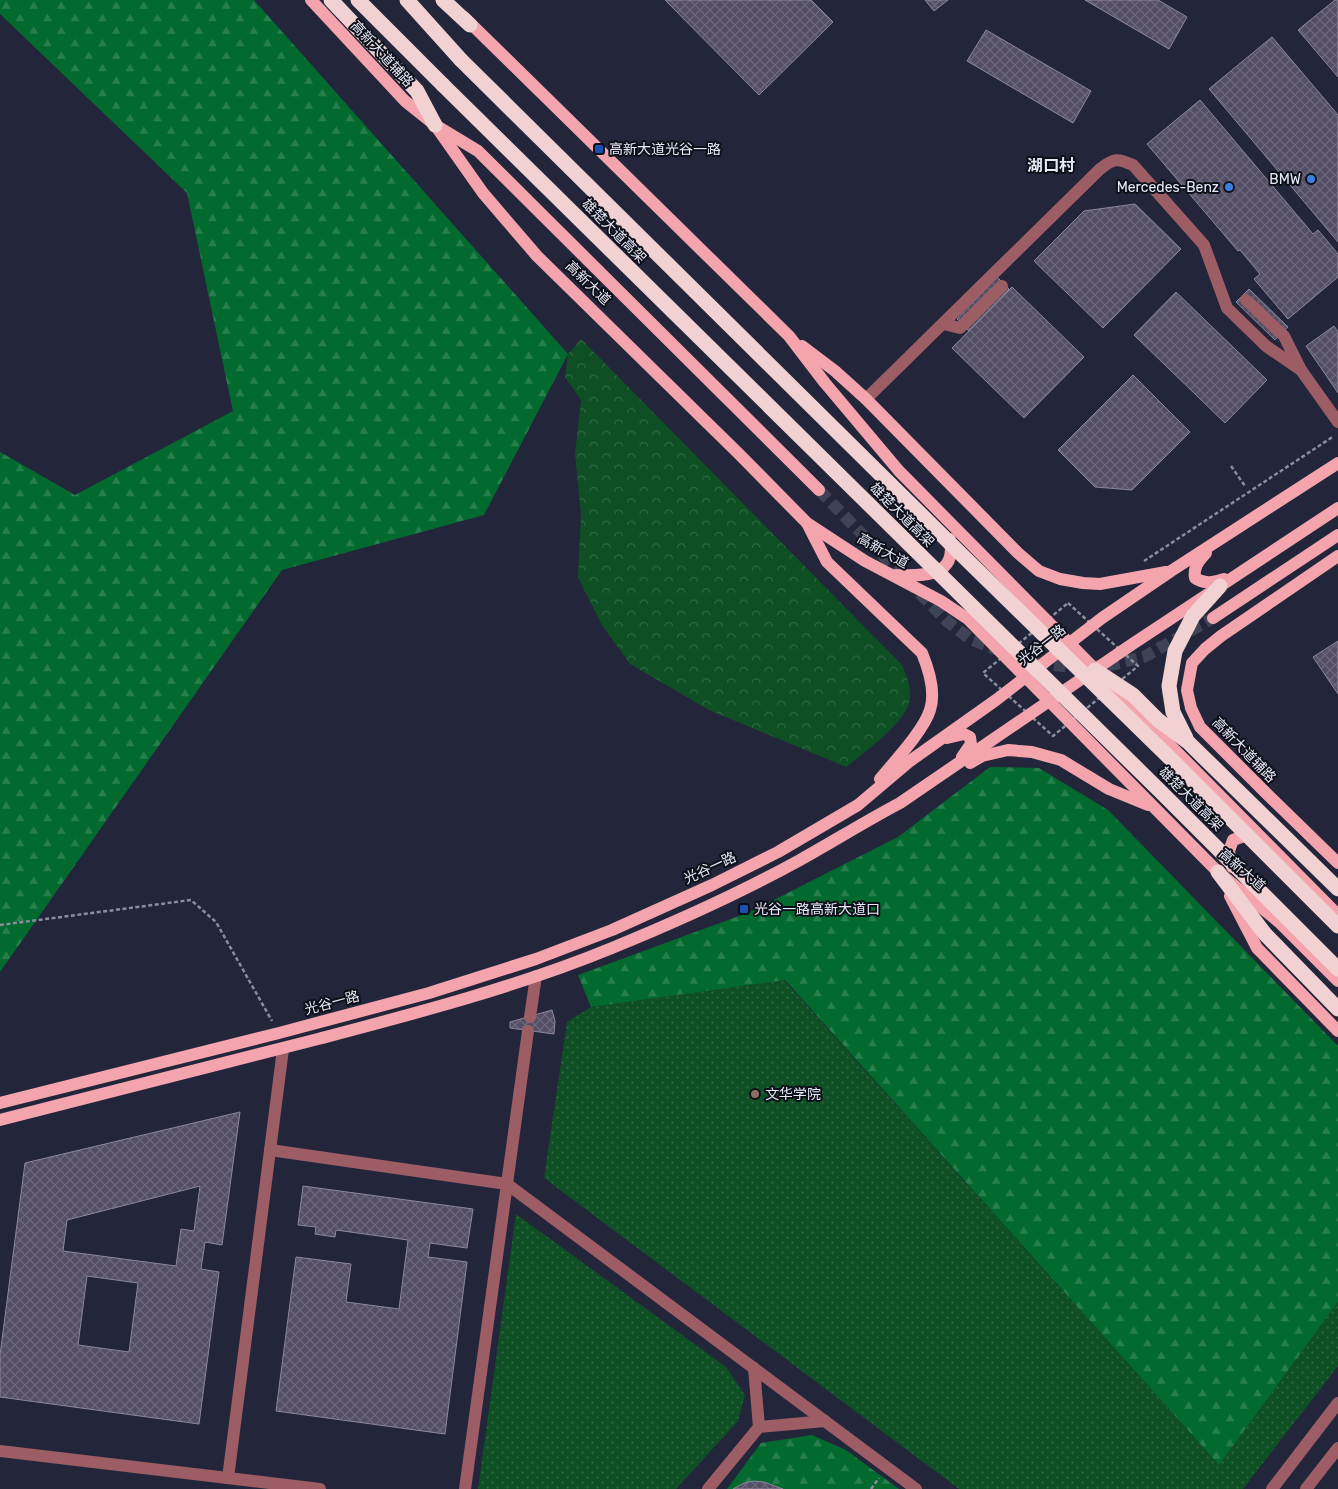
<svg xmlns="http://www.w3.org/2000/svg" width="1338" height="1489" font-family="Rubik,'Noto Sans SC',sans-serif">
<style>
.grass{fill:url(#grass-dots)}
.forest{fill:url(#forest-firs)}
.park{fill:url(#park-crowns)}
.building{fill:url(#building-cross-hatch);stroke:#8c869f;fill-rule:evenodd}
.lines{fill:none;stroke-linecap:round;stroke-linejoin:round}
.major-tunnel{stroke:#404356;stroke-width:12;stroke-dasharray:12 6;stroke-linecap:butt}
.path{stroke:#8a8d9e;stroke-width:2.5;stroke-dasharray:4 2.5;stroke-linecap:butt}
.minor{stroke:#9d5d64;stroke-width:12}
.major{stroke:#f3a4ac;stroke-width:12}
.highway{stroke:#f2d1d3;stroke-width:15}
.highway-bridge{stroke:#f2d1d3;stroke-width:15}
.transit-dot{fill:#1a4fb4;stroke:#0e1019;stroke-width:2}
.shop-dot{fill:#3f7fe0;stroke:#0e1019;stroke-width:2}
.education-dot{fill:#8d6e63;stroke:#0e1019;stroke-width:2}
.labels{text-anchor:middle;dominant-baseline:central;stroke-width:4;stroke-linejoin:round;paint-order:stroke}
.street-label{font-size:14px;fill:#e6e9f7;stroke:#0e1019}
.poi-label{font-size:14px;fill:#e6e9f7;stroke:#0e1019;text-anchor:start}
.quarter-label{font-size:16px;font-weight:bold;fill:#e6e9f7;stroke:#0e1019}
</style>
<defs>
<pattern id="grass-dots" width="8" height="8" patternUnits="userSpaceOnUse" patternTransform="scale(1.25)"><rect width="8" height="8" fill="#0e4f24"/><path d="M2 2h.1M6 6h.1" fill="none" stroke="#316845" stroke-width="1.8" stroke-linecap="round"/></pattern>
<pattern id="forest-firs" width="22" height="20" patternUnits="userSpaceOnUse" patternTransform="scale(1.25)"><rect width="22" height="20" fill="#026a2e"/><path d="M5 1l3.5 6h-7zM16 11l3.5 6h-7z" fill="#277f4d"/></pattern>
<pattern id="park-crowns" width="20" height="18" patternUnits="userSpaceOnUse" patternTransform="scale(1.25)"><rect width="20" height="18" fill="#0e4f24"/><path d="M2 6a3 3 0 1 1 6 0M12 15a3 3 0 1 1 6 0" fill="none" stroke="#316845"/></pattern>
<pattern id="building-cross-hatch" width="8" height="8" patternUnits="userSpaceOnUse" patternTransform="scale(1.25)"><rect width="8" height="8" fill="#534e64"/><path d="M0 0l8 8M0 8l8-8" fill="none" stroke="#6c687b"/></pattern>
</defs>
<rect width="100%" height="100%" fill="#23263a"/>
<g class="grass">
<polygon points="784,980 1219,1465 1338,1302 1338,1366 1243,1489 959,1489 544,1178 567,1022 591,1007"/>
<polygon points="516,1214 726,1367 745,1395 738,1421 676,1489 478,1489"/>
</g>
<g class="forest">
<polygon points="0,0 254,0 568,354 484,515 282,570 0,972 0,452 75,495 233,411 187,193 0,14"/>
<polygon points="990,767 1039,768 1108,810 1338,1046 1338,1302 1219,1465 785,980 591,1007 578,975 750,912 898,837"/>
<polygon points="812,1435 846,1450 899,1489 727,1489 761,1443"/>
</g>
<path class="park" d="M 581,339 L 902,665 C 906,675 911,686 910,698 C 909,721 863,753 846,767 L 709,710 L 630,664 L 602,625 L 578,577 L 581,514 L 575,454 L 581,400 L 565,377 L 568,354 Z"/>
<g class="building">
<polygon points="665,0 811,0 833,22 759,95"/>
<polygon points="925,0 948,0 934,11"/>
<polygon points="1085,0 1158,0 1187,17 1169,49"/>
<polygon points="1335,0 1338,0 1338,77 1298,30"/>
<polygon points="986,30 1091,91 1073,123 967,61"/>
<polygon points="1272,37 1338,115 1338,242 1209,89"/>
<polygon points="1200,100 1313,234 1318,230 1338,254 1338,277 1288,319 1254,279 1260,274 1240,250 1238,251 1147,144"/>
<polygon points="1135,204 1181,249 1103,328 1034,261 1084,211"/>
<polygon points="997,277 1009,289 969,331 957,319"/>
<polygon points="1012,287 1084,357 1024,418 952,348"/>
<polygon points="1249,289 1288,327 1275,340 1236,302"/>
<polygon points="1176,292 1267,380 1225,423 1134,335"/>
<polygon points="1334,326 1338,332 1338,393 1306,346"/>
<polygon points="1133,375 1190,432 1132,490 1095,487 1058,450"/>
<polygon points="1338,641 1338,694 1313,657"/>
<polygon points="552,1010 555,1021 554,1034 510,1028 510,1022"/>
<path d="M 240,1112 L 222,1245 L 205,1242 L 201,1269 L 219,1272 L 199,1424 L 0,1397 L 0,1355 L 25,1163 ZM 200,1186 L 194,1231 L 181,1229 L 176,1266 L 63,1251 L 67,1220 ZM 87,1276 L 138,1283 L 129,1352 L 78,1345 Z"/>
<polygon points="303,1186 473,1209 467,1248 430,1243 428,1257 467,1262 445,1434 276,1411 296,1257 351,1264 346,1302 399,1309 408,1240 336,1230 335,1237 315,1234 316,1227 298,1225"/>
<polygon points="754,1481 764,1482 783,1489 733,1489 744,1483"/>
</g>
<g class="lines">
<g class="major-tunnel">
<polyline points="819,490 947,621 970,639 998,650"/>
<polyline points="1036,663 1071,667 1106,666 1144,657 1213,618"/>
</g>
<g class="path">
<polyline points="1231,466 1245,486"/>
<polyline points="1144,561 1334,436"/>
<polygon points="1068,603 1138,666 1053,736 983,673"/>
<polyline points="0,925 191,900 216,922 272,1021"/>
<polyline points="871,1489 879,1478"/>
</g>
<g class="minor">
<polyline points="1246,300 1284,336 1301,370"/>
<polyline points="944,324 960,328 1002,286"/>
<path d="M 866,399 L 1100,169 C 1114,158 1117,158 1133,165 L 1204,245 L 1227,308 L 1266,346 L 1301,370 L 1338,422"/>
<polyline points="530,1017 536,976"/>
<polyline points="270,1150 507,1184 916,1489"/>
<polyline points="759,1427 825,1421"/>
<polyline points="0,1451 320,1489"/>
<polyline points="228,1478 283,1049"/>
<polyline points="465,1489 528,1031"/>
<polyline points="708,1489 759,1427 754,1368"/>
<polyline points="1272,1489 1338,1403"/>
<polyline points="1306,1489 1338,1448"/>
</g>
<g class="major">
<polyline points="311,0 405,101 435,125 478,151 819,490"/>
<polyline points="464,17 789,336 825,383 899,471 1338,915"/>
<polyline points="435,125 483,193 537,256 740,455 807,523 865,561 941,601 968,619 1218,872 1279,922 1338,981"/>
<polyline points="802,346 835,371 866,399 1018,553 1039,571 1060,579 1083,583 1100,584 1166,572"/>
<path d="M 808,525 L 827,562 L 922,653 C 929,670 936,692 930,710 C 924,730 894,762 880,779"/>
<path d="M 1206,553 C 1199,561 1193,567 1195,578 C 1205,585 1214,582 1224,579"/>
<polyline points="1338,556 1221,636 1205,649 1192,663 1187,690 1191,708 1200,727 1267,794 1338,863"/>
<path d="M 896,575 C 924,576 957,577 950,539"/>
<polyline points="1213,618 1338,535"/>
<polyline points="947,738 964,734 970,737 971,744 962,757"/>
<polyline points="970,763 982,756 1008,750 1032,752 1061,760 1109,789 1148,805"/>
<polyline points="1232,867 1229,851 1233,840 1244,836 1254,839"/>
<polyline points="1230,896 1257,948 1338,1031"/>
<polyline points="0,1103 279,1033 429,993 536,959 612,930 712,885 778,852 858,805 910,761 996,700 1102,618 1171,571 1338,463"/>
<path d="M 0,1120 C 106,1094 212,1067 318,1039 C 417,1013 517,987 612,948 C 676,922 740,893 800,860 C 834,841 866,821 900,803 L 1131,645 L 1338,508"/>
</g>
<g class="highway">
<polyline points="331,0 417,91 435,125"/>
<polyline points="358,0 443,85"/>
<polyline points="407,0 461,60"/>
<polyline points="443,0 470,25"/>
<polyline points="1095,670 1133,695 1158,720 1188,742 1338,889"/>
<polyline points="1186,738 1173,712 1169,686 1175,651 1193,616 1220,586"/>
<polyline points="1218,872 1265,934 1338,1009"/>
</g>
<g class="highway-bridge">
<polyline points="461,60 966,559 1182,770 1338,926"/>
<polyline points="443,85 1161,792 1338,969"/>
</g>
</g>
<g class="transit-dot">
<rect x="594" y="144" width="10" height="10" rx="2.5"/>
<rect x="739" y="904" width="10" height="10" rx="2.5"/>
</g>
<g class="shop-dot">
<circle cx="1311" cy="179" r="5"/>
<circle cx="1229" cy="187" r="5"/>
</g>
<circle class="education-dot" cx="755" cy="1094" r="5"/>
<g class="labels">
<g class="street-label">
<text transform="translate(382 54) rotate(47)">高新大道辅路</text>
<text transform="translate(614 231) rotate(45)">雄楚大道高架</text>
<text transform="translate(588 283) rotate(44)">高新大道</text>
<text transform="translate(902 515) rotate(45)">雄楚大道高架</text>
<text transform="translate(883 551) rotate(29)">高新大道</text>
<text transform="translate(1042 645) rotate(-38)">光谷一路</text>
<text transform="translate(1244 750) rotate(46)">高新大道辅路</text>
<text transform="translate(1191 799) rotate(45)">雄楚大道高架</text>
<text transform="translate(710 868) rotate(-25)">光谷一路</text>
<text transform="translate(1242 870) rotate(41)">高新大道</text>
<text transform="translate(332 1003) rotate(-15)">光谷一路</text>
</g>
<g class="poi-label">
<text x="609" y="149">高新大道光谷一路</text>
<text x="1301" y="179" text-anchor="end">BMW</text>
<text x="1219" y="187" text-anchor="end">Mercedes-Benz</text>
<text x="754" y="909">光谷一路高新大道口</text>
<text x="765" y="1094">文华学院</text>
</g>
<g class="quarter-label">
<text x="1051" y="165">湖口村</text>
</g>
</g>
</svg>
